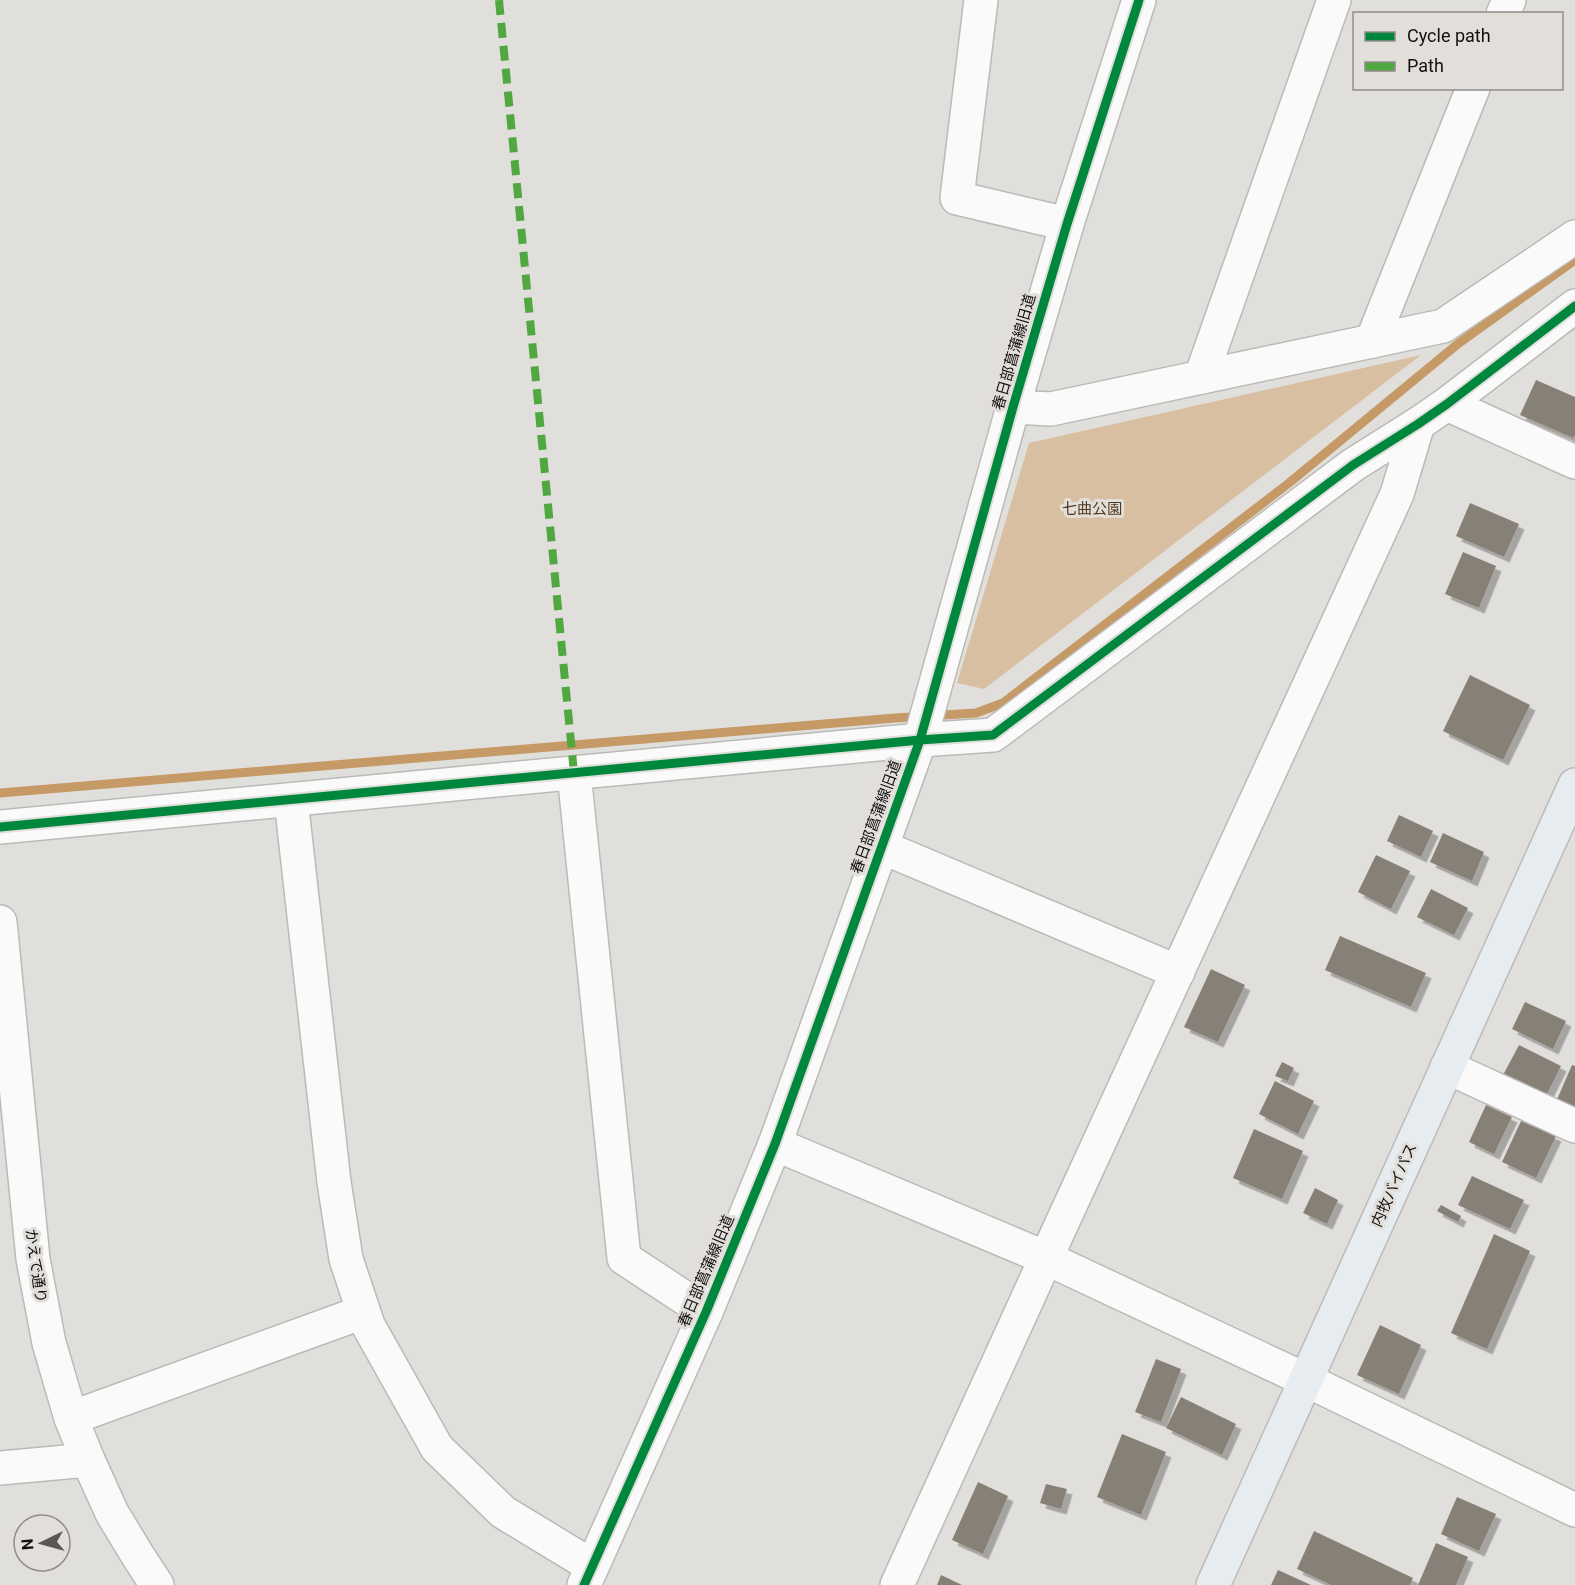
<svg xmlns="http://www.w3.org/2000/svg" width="1575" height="1585" font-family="Roboto,'Noto Sans JP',sans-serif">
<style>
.green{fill:#d9bfa1}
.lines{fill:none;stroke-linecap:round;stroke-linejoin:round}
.stream{stroke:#c59a66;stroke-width:9}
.building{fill:#878077;filter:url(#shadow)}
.minor-casing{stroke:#bbbab7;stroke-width:36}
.major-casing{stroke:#bcbbb9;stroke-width:36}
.minor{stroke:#fafafa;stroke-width:33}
.major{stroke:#e7ecf0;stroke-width:33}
.quiet{stroke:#51a841;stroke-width:8;stroke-dasharray:15 8;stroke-linecap:butt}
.cycleway-casing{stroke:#e2dfdb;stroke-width:13}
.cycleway{stroke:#00873e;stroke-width:9}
.labels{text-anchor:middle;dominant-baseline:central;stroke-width:6;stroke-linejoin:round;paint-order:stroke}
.street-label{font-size:15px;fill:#12100f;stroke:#e2dfdb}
.park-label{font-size:15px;fill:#523719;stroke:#e2dfdb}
</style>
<defs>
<filter id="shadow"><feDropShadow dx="5.5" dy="5.5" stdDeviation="0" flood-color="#0004"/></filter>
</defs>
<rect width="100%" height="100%" fill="#e1dfdc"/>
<polygon class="green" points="1421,355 984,689 957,683 1029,443"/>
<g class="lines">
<polyline class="stream" points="0,793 895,718 976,713 1003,703 1289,483 1459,343 1575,260"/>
</g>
<g class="building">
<polygon points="1536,380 1575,397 1575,435 1573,438 1520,415"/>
<polygon points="1470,503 1519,524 1504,557 1456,536"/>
<polygon points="1463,552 1496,566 1479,608 1445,594"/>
<polygon points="1470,675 1530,705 1503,760 1443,731"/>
<polygon points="1399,815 1433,831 1421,857 1387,841"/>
<polygon points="1443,833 1484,852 1472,881 1430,862"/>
<polygon points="1376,855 1410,871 1391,909 1358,892"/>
<polygon points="1431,889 1468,908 1454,935 1417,917"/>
<polygon points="1340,936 1426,973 1411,1007 1325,970"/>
<polygon points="1211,969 1245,985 1218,1042 1184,1027"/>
<polygon points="1525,1002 1566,1021 1553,1049 1512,1029"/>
<polygon points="1519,1045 1561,1066 1545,1098 1502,1077"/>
<polygon points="1282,1062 1294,1068 1288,1081 1275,1076"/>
<polygon points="1572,1065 1575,1066 1575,1112 1555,1104"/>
<polygon points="1275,1081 1314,1101 1298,1134 1259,1114"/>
<polygon points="1486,1105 1512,1117 1494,1154 1469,1142"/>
<polygon points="1521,1121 1556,1136 1536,1178 1502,1162"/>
<polygon points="1254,1129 1303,1151 1282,1199 1233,1178"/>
<polygon points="1472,1176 1524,1200 1510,1229 1458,1205"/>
<polygon points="1315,1188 1338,1200 1327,1224 1303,1213"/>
<polygon points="1441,1205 1461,1216 1458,1222 1437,1211"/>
<polygon points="1494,1234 1530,1251 1487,1349 1451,1333"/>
<polygon points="1380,1325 1421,1345 1399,1394 1357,1375"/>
<polygon points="1156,1359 1181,1369 1161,1422 1135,1412"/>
<polygon points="1181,1397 1236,1424 1222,1455 1166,1428"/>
<polygon points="1122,1434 1166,1452 1141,1515 1097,1497"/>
<polygon points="978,1482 1008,1496 983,1554 952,1540"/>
<polygon points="1046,1484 1067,1489 1061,1509 1040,1503"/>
<polygon points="1457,1497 1496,1514 1479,1551 1441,1534"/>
<polygon points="1314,1531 1413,1578 1410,1585 1331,1585 1297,1569"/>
<polygon points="1436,1543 1468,1557 1456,1585 1418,1585"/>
<polygon points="1278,1570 1311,1585 1271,1585"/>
<polygon points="941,1575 962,1585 937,1585"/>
</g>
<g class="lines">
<g class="minor-casing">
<g id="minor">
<polyline points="981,0 957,198 1067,224"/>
<polyline points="1503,14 1509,0"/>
<polyline points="1372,341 1473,88"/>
<polyline points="1201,377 1334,0"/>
<polyline points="1447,404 1575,462"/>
<polyline points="1013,407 1051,409 1443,326 1575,237"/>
<polyline points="574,773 624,1258 706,1312"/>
<polyline points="291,800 334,1182 346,1259 368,1325 437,1448 503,1512 592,1566"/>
<polyline points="0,827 920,740 993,735 1353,465 1418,424 1447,404 1575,306"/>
<polyline points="882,847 1178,972"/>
<polyline points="0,922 33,1259 49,1343 71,1418 88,1460 112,1513 138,1556 157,1585"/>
<polyline points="1447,1067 1575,1126"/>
<polyline points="775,1144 1046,1258 1306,1380 1575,1510"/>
<polyline points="71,1418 363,1312"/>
<polyline points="0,1468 88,1460"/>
<polyline points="584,1585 706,1312 775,1144 920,740 1013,407 1067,224 1139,0"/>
<polyline points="897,1585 1046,1258 1397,494 1418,424"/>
</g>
</g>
<g class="major-casing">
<polyline id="major" points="1213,1585 1575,785"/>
</g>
<use href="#minor" class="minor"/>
<use href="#major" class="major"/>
<polyline class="quiet" points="499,0 574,773"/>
<g class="cycleway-casing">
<g id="cycleway">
<polyline points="0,827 920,740 993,735 1353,465 1418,424 1447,404 1575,306"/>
<polyline points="584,1585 706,1312 775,1144 920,740 1013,407 1067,224 1139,0"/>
</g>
</g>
<use href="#cycleway" class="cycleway"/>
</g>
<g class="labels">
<g class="street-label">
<text transform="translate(1014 352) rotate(-74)">春日部菖蒲線旧道</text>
<text transform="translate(876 817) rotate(-70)">春日部菖蒲線旧道</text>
<text transform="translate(1394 1185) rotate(-66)">内牧バイパス</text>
<text transform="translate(36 1266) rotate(82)">かえで通り</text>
<text transform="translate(706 1271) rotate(-67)">春日部菖蒲線旧道</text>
</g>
<g class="park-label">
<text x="1092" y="509">七曲公園</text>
</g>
</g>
<rect x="1353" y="12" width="210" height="78" fill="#e2dfdb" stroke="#8f8c89" stroke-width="1.5"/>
<rect x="1365" y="32" width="30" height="9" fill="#00873e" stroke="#8f8c89" stroke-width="1.5"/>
<text x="1407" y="42" font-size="18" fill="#12100f">Cycle path</text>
<rect x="1365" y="62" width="30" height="9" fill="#51a841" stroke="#8f8c89" stroke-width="1.5"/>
<text x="1407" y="72" font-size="18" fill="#12100f">Path</text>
<g transform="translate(42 1543) rotate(265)"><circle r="28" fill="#e2dfdb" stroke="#8f8c89" stroke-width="1.5"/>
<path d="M0-4.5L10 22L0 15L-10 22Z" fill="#5a5857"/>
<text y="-9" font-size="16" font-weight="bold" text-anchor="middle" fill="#12100f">N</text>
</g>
</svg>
